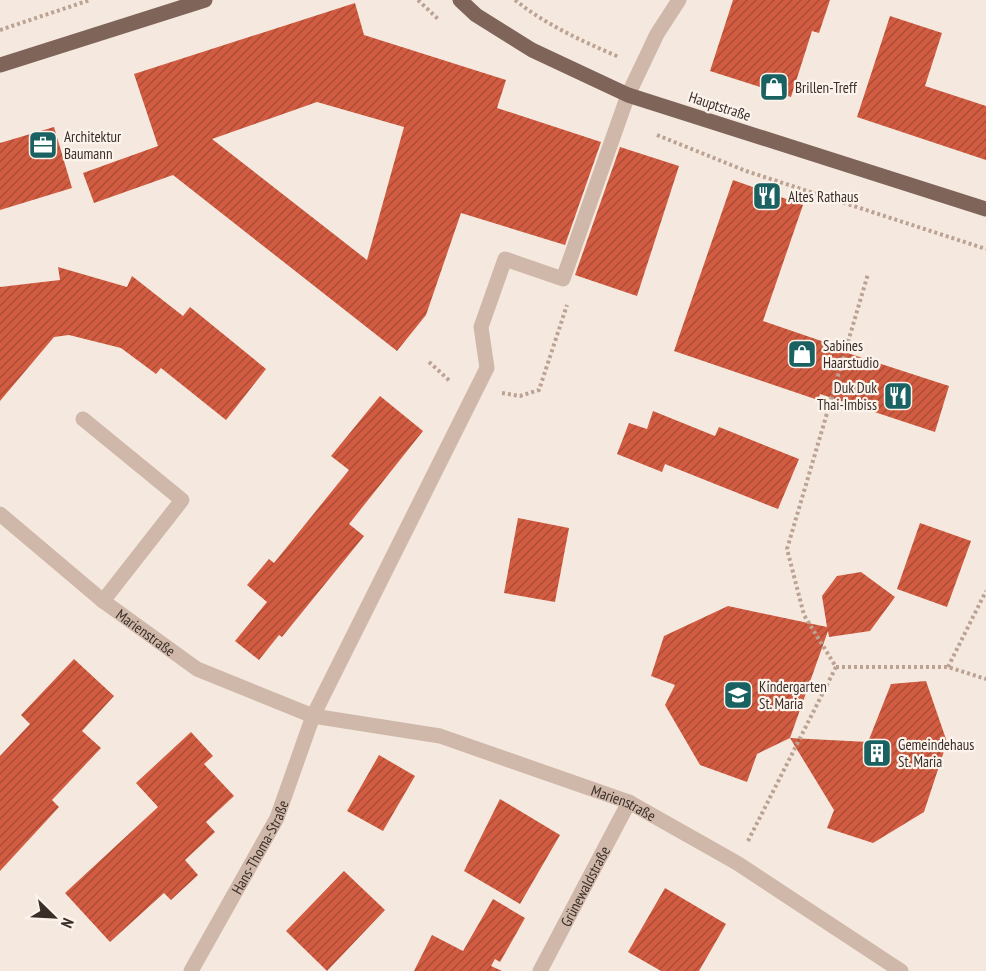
<svg xmlns="http://www.w3.org/2000/svg" width="986" height="971" font-family="'PT Sans Narrow',sans-serif">
<style>
.building{fill:url(#building-hatch);fill-rule:evenodd}
.lines{fill:none;stroke-linecap:round;stroke-linejoin:round}
.path{stroke:#bba293;stroke-width:4;stroke-dasharray:3 3;stroke-linecap:butt}
.minor{stroke:#cfb8a9;stroke-width:15}
.major{stroke:#7f6459;stroke-width:15}
.labels{text-anchor:middle;dominant-baseline:central;stroke-width:4.5;stroke-linejoin:round;paint-order:stroke}
.poi-label{font-size:15px;fill:#3b2e29;stroke:#fcf4ec;text-anchor:start}
.street-label{font-size:15px;fill:#3b2e29;stroke:#fcf4ec}
</style>
<defs>
<pattern id="building-hatch" width="6" height="6" patternUnits="userSpaceOnUse" patternTransform="scale(1.5)"><rect width="6" height="6" fill="#d15c41"/><path d="M-1 1l2-2M0 6l6-6M5 7l2-2" fill="none" stroke="#ab4c36"/></pattern>
</defs>
<rect width="100%" height="100%" fill="#f5e9df"/>
<g class="building">
<polygon points="733,0 830,0 819,33 812,31 791,97 710,71"/>
<path d="M 355,3 L 364,35 L 506,80 L 497,108 L 601,142 L 565,245 L 461,213 L 426,315 L 397,351 L 173,175 L 94,203 L 83,173 L 158,146 L 134,74 ZM 317,102 L 404,127 L 367,260 L 212,139 Z"/>
<polygon points="890,16 942,33 925,86 986,106 986,160 857,117"/>
<polygon points="54,127 72,188 0,210 0,143"/>
<polygon points="620,147 679,166 637,296 575,275"/>
<polygon points="733,180 803,205 763,321 836,346 835,349 949,386 935,432 820,394 818,400 674,351"/>
<polygon points="58,267 127,287 132,276 183,316 190,307 266,369 226,420 161,368 156,374 121,348 69,335 54,337 0,401 0,287 60,280"/>
<polygon points="380,396 423,431 349,524 364,536 282,637 279,635 259,660 235,641 267,602 247,585 269,559 274,563 349,470 331,456"/>
<polygon points="653,411 715,436 719,427 799,459 778,509 665,464 662,472 617,454 629,423 647,429"/>
<polygon points="518,518 569,528 555,602 504,593"/>
<polygon points="920,523 971,541 947,607 897,589"/>
<polygon points="861,572 895,597 870,631 829,637 828,631 790,738 757,754 747,782 700,765 665,705 675,685 651,676 664,636 728,606 827,627 822,596 837,576"/>
<polygon points="74,659 114,696 82,731 101,748 52,800 59,807 0,871 0,756 30,724 21,715"/>
<polygon points="926,681 947,742 924,812 873,843 827,828 834,810 790,738 868,742 891,684"/>
<polygon points="191,732 213,756 204,764 234,796 206,822 215,832 185,860 198,875 171,900 164,893 110,942 65,893 158,807 136,783"/>
<polygon points="379,755 415,776 383,831 347,811"/>
<polygon points="500,799 560,835 520,904 464,871"/>
<polygon points="344,871 385,910 327,971 286,931"/>
<polygon points="665,888 726,924 699,971 661,971 628,952"/>
<polygon points="493,899 525,918 500,962 495,959 491,966 502,971 414,971 432,935 463,951"/>
</g>
<g class="lines">
<g class="path">
<polyline points="418,0 439,20"/>
<path d="M 515,0 C 546,25 582,41 619,57"/>
<polyline points="0,30 90,0"/>
<polyline points="657,135 746,171 986,249"/>
<polyline points="429,362 451,382"/>
<polyline points="502,393 520,396 539,390 567,305"/>
<polyline points="836,667 948,667 986,679"/>
<polyline points="948,667 986,591"/>
<polyline points="748,841 836,667 804,615 787,549 868,274"/>
</g>
<g class="minor">
<polyline points="83,419 182,500 103,601"/>
<path id="s1" d="M 0,514 L 103,601 L 197,669 L 313,716 L 440,736 L 629,802 L 737,863 L 901,971"/>
<path id="s2" d="M 191,971 L 277,818 L 313,716 L 487,368 L 481,327 L 505,259 L 563,279 L 628,95 L 657,34 L 679,0"/>
<path id="s3" d="M 540,971 L 629,802"/>
</g>
<g class="major">
<polyline points="460,0 476,15 532,50 628,95 986,209"/>
<polyline points="0,65 205,0"/>
</g>
</g>
<defs>
<g id="shop-square" transform="scale(1.5)"><rect x="-9" y="-9" width="18" height="18" rx="4" fill="#1a6162" stroke="#fcf4ec"/><path d="M-5-2.5h2.3a2.7 3.5 0 0 1 5.4 0H5L5.5 6h-11ZM-1.5-2.5h3a1.5 2.3 0 0 0-3 0Z" fill="#fff"/></g>
<g id="office-square" transform="scale(1.5)"><rect x="-9" y="-9" width="18" height="18" rx="4" fill="#1a6162" stroke="#fcf4ec"/><path d="M-6-3h4V-5.5h4V-3h4V5H-6ZM-1-4.5V-3h2v-1.5ZM-6 0V1H6V0Z" fill="#fff"/></g>
<g id="restaurant-square" transform="scale(1.5)"><rect x="-9" y="-9" width="18" height="18" rx="4" fill="#1a6162" stroke="#fcf4ec"/><path d="M-5-6h1v4h1v-4h1v4h1v-4h1v5L-1.5 .5V6h-2V.5L-5-1ZM5-6V6H3V1.5H1.5Q1.5-4 5-6Z" fill="#fff"/></g>
<g id="school-square" transform="scale(1.5)"><rect x="-9" y="-9" width="18" height="18" rx="4" fill="#1a6162" stroke="#fcf4ec"/><path d="M0-5L7-2L0 1L-7-2ZM-4 1L0 2.5L4 1V4Q0 6-4 4Z" fill="#fff"/></g>
<g id="building-square" transform="scale(1.5)"><rect x="-9" y="-9" width="18" height="18" rx="4" fill="#1a6162" stroke="#fcf4ec"/><path d="M-4-6H4V6H1V3H-1V6H-4ZM-2.5-4.3h1.7v1.8h-1.7ZM.8-4.3h1.7v1.8H.8ZM-2.5-1h1.7V.8h-1.7ZM.8-1h1.7V.8H.8Z" fill="#fff"/></g>
</defs>
<g fill-rule="evenodd">
<use href="#shop-square" x="774" y="87"/>
<use href="#office-square" x="43" y="145"/>
<use href="#restaurant-square" x="767" y="196"/>
<use href="#shop-square" x="802" y="354"/>
<use href="#restaurant-square" x="898" y="396"/>
<use href="#school-square" x="738" y="695"/>
<use href="#building-square" x="877" y="753"/>
</g>
<g class="labels">
<g class="poi-label">
<text x="795" y="87">Brillen-Treff</text>
<text x="64" y="136">Architektur<tspan x="64" dy="17">Baumann</tspan></text>
<text x="788" y="196">Altes Rathaus</text>
<text x="823" y="345">Sabines<tspan x="823" dy="17">Haarstudio</tspan></text>
<text x="877" y="387" text-anchor="end">Duk Duk<tspan x="877" dy="17">Thai-Imbiss</tspan></text>
<text x="759" y="686">Kindergarten<tspan x="759" dy="17">St. Maria</tspan></text>
<text x="898" y="744">Gemeindehaus<tspan x="898" dy="17">St. Maria</tspan></text>
</g>
<g class="street-label">
<text transform="translate(720 106) rotate(18)">Hauptstraße</text>
<text stroke="none"><textPath href="#s1" startOffset="188">Marienstraße</textPath></text>
<text stroke="none"><textPath href="#s1" startOffset="700">Marienstraße</textPath></text>
<text stroke="none"><textPath href="#s2" startOffset="142">Hans-Thoma-Straße</textPath></text>
<text stroke="none"><textPath href="#s3" startOffset="96">Grünewaldstraße</textPath></text>
</g>
</g>
<g transform="translate(54 917) rotate(114)" stroke="#fcf4ec" stroke-width="4.5" paint-order="stroke">
<path d="M0-4.5L10 22L0 15L-10 22Z" fill="#3b2e29"/>
<text y="-9" font-size="16" font-weight="bold" text-anchor="middle" fill="#3b2e29">N</text>
</g>
</svg>
